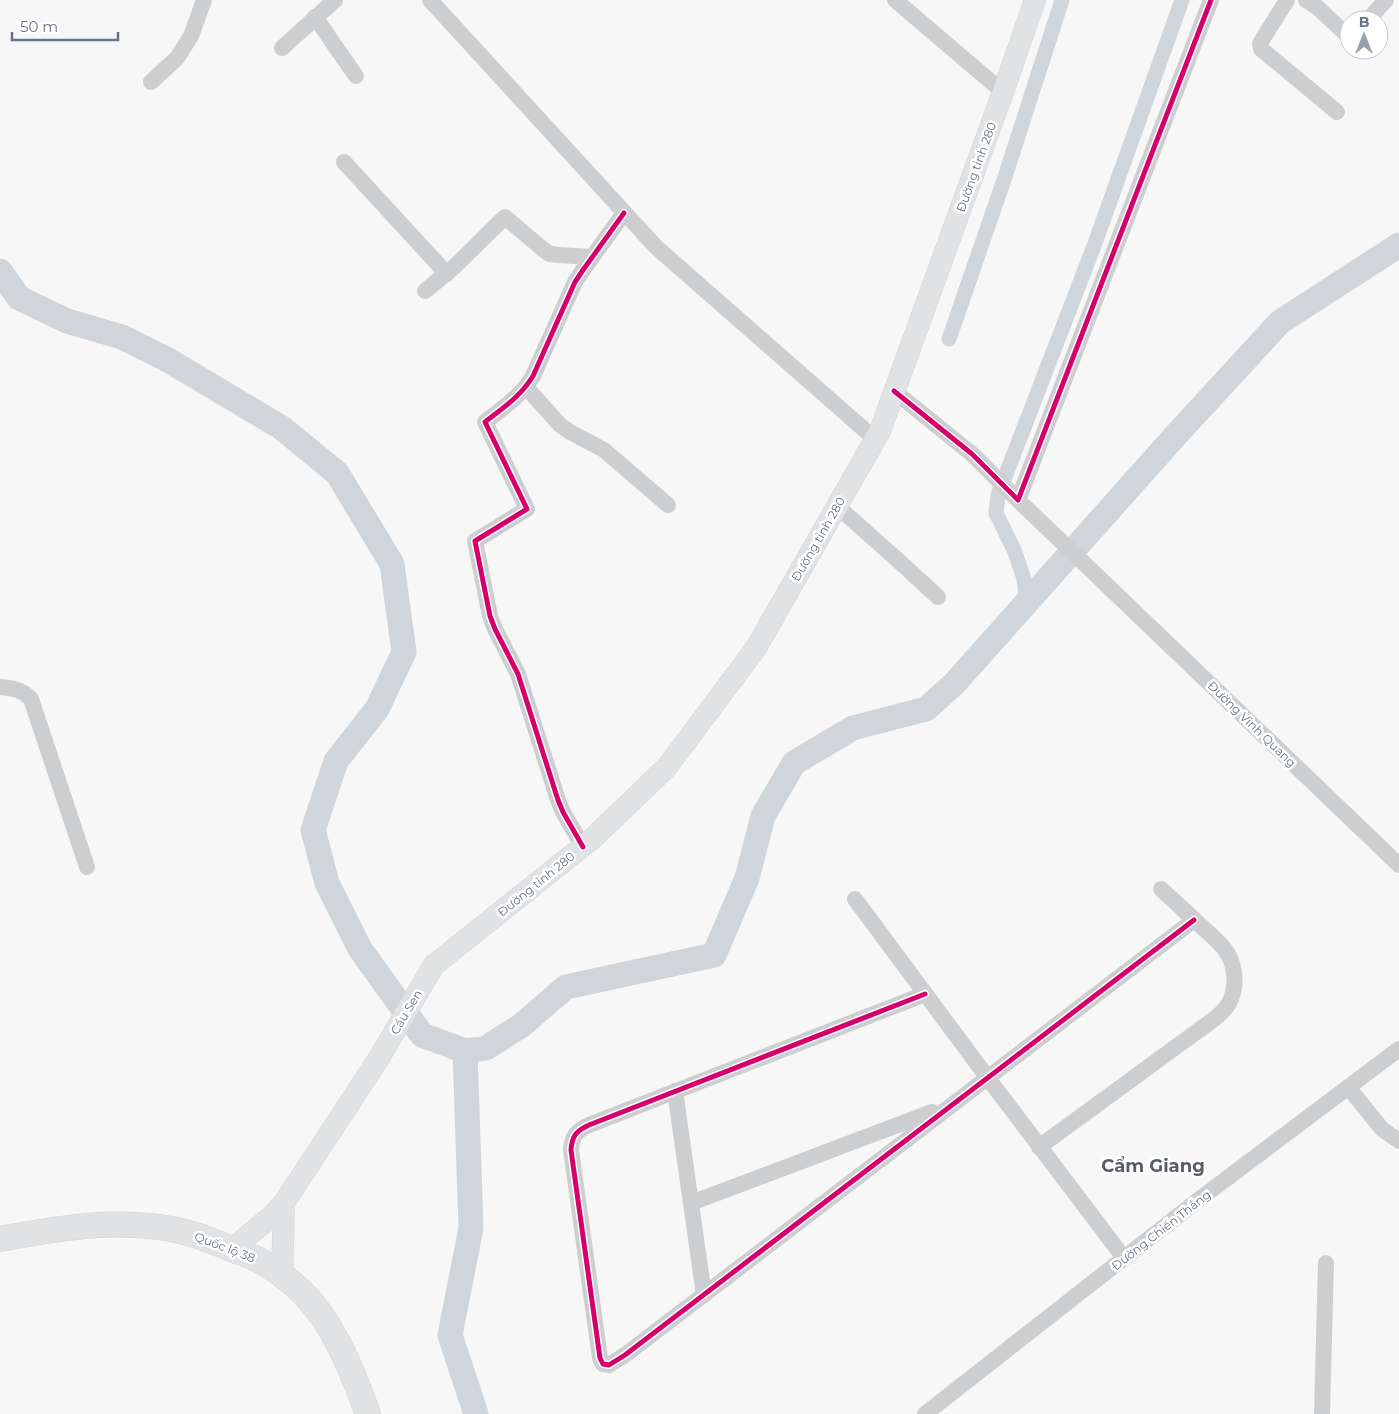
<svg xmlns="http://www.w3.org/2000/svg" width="1399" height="1414" font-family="Montserrat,sans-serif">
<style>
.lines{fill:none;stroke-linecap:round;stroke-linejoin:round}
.canal{stroke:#d0d5da;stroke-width:15}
.river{stroke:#d0d5da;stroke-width:25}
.major-casing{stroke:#d3d4d5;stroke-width:22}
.highway-casing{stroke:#d3d3d4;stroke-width:26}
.minor{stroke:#cdced0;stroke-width:16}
.major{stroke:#e1e2e3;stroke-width:21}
.highway{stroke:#e1e2e3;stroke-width:25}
.cycleway-casing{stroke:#fff;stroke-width:8}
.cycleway{stroke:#d6006c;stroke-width:5}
.labels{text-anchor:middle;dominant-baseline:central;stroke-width:5;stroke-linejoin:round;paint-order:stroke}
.street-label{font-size:12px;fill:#6a7384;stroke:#fff}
.district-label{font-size:18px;font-weight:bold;fill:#575e6a;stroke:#fff}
</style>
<rect width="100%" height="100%" fill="#f7f7f7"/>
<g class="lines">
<g class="canal">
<polyline points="949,339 1005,177 1062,0"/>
<polyline points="1027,602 1024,579 1015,552 996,513 998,495 1094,246 1182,0"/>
</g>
<g class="river">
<polyline points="0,271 19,298 67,321 122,337 168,360 282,428 337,473 392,564 404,652 377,709 336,761 313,830 327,883 360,949 422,1035 465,1051 486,1048 522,1025 566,987 714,955 747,878 763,816 794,763 853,728 926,709 954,684 1176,435 1280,322 1399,245"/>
<polyline points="465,1051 471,1228 450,1335 476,1414"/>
</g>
<g class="major-casing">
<g id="major">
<polyline points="232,1249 273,1215 284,1203 379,1058 434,965 592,839 667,767 756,648 880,431 1003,92 1035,0"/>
<polyline points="282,1276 284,1203"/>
</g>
</g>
<g class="highway-casing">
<path id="highway" d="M 0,1239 C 60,1228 120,1217 181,1231 C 199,1235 217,1243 234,1250 C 242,1253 251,1256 259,1260 C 277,1270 299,1287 312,1303 C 338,1334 354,1376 368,1414"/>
</g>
<g class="minor">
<polyline points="430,0 656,247 875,439"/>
<polyline points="895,0 1003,92"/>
<polyline points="1287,0 1262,40 1260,44 1261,49 1337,112"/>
<polyline points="1306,0 1317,7 1346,34 1349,35"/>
<polyline points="315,17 356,76"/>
<polyline points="1368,20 1386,0"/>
<polyline points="282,48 335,0"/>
<polyline points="151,82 177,58 191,36 204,0"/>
<polyline points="344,162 447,274"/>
<polyline points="425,291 454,267 505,217 544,250 550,254 558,255 592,257"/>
<polyline points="526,387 560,425 570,432 604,450 668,505"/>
<polyline points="894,391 972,454 1018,500 1211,0"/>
<polyline points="1018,500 1399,865"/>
<polyline points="837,506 901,563 938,597"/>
<path d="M 0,687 C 13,688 23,690 31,699 L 87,867"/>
<path d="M 583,847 L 563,812 L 558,800 L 518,674 L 495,629 L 490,616 L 475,541 L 527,509 L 485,422 C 503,408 521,396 533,376 L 575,282 L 583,270 L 624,213"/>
<polyline points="855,899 987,1077 1124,1258"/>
<path d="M 925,994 L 589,1125 C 576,1131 572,1136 571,1150 L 600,1358 L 603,1364 L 609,1365 L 625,1355 L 1194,920"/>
<polyline points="1348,1087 1382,1129 1399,1141"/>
<polyline points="675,1091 704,1295"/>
<path d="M 1039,1147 L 1210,1022 C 1217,1017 1225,1011 1229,1003 C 1237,988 1236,969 1228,954 C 1221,942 1208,933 1198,923 C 1186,912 1173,900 1161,889"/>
<polyline points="691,1203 932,1112"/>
<polyline points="925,1414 1193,1204 1399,1049"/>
<polyline points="1322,1414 1326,1263"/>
</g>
<use href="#major" class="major"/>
<use href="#highway" class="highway"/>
<g class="cycleway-casing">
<g id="cycleway">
<polyline points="894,391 972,454 1018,500 1211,0"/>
<path d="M 583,847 L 563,812 L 558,800 L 518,674 L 495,629 L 490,616 L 475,541 L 527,509 L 485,422 C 503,408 521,396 533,376 L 575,282 L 583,270 L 624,213"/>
<path d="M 925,994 L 589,1125 C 576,1131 572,1136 571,1150 L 600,1358 L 603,1364 L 609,1365 L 625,1355 L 1194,920"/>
</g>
</g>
<use href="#cycleway" class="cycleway"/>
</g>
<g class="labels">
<g class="street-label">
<text transform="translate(976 167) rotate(-70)">Đường tỉnh 280</text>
<text transform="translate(818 539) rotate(-60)">Đường tỉnh 280</text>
<text transform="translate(1252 724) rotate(44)">Đường Vinh Quang</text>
<text transform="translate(536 884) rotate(-39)">Đường tỉnh 280</text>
<text transform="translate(406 1012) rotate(-59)">Cầu Sen</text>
<text transform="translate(1161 1230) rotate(-38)">Đường Chiến Thắng</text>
<text transform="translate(225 1247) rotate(21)">Quốc lộ 38</text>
</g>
<g class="district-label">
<text x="1153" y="1166">Cẩm Giang</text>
</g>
</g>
<g transform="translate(1364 35)"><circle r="24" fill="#ffffff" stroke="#c3c7ce"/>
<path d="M0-4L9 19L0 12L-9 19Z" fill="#9ba1ac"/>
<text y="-8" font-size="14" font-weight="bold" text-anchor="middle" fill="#6a7384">B</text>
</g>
<path d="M12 32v8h106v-8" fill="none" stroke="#6a7384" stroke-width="2.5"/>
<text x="20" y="32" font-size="15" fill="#6a7384" stroke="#ffffff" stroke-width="4" paint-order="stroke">50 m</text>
</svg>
